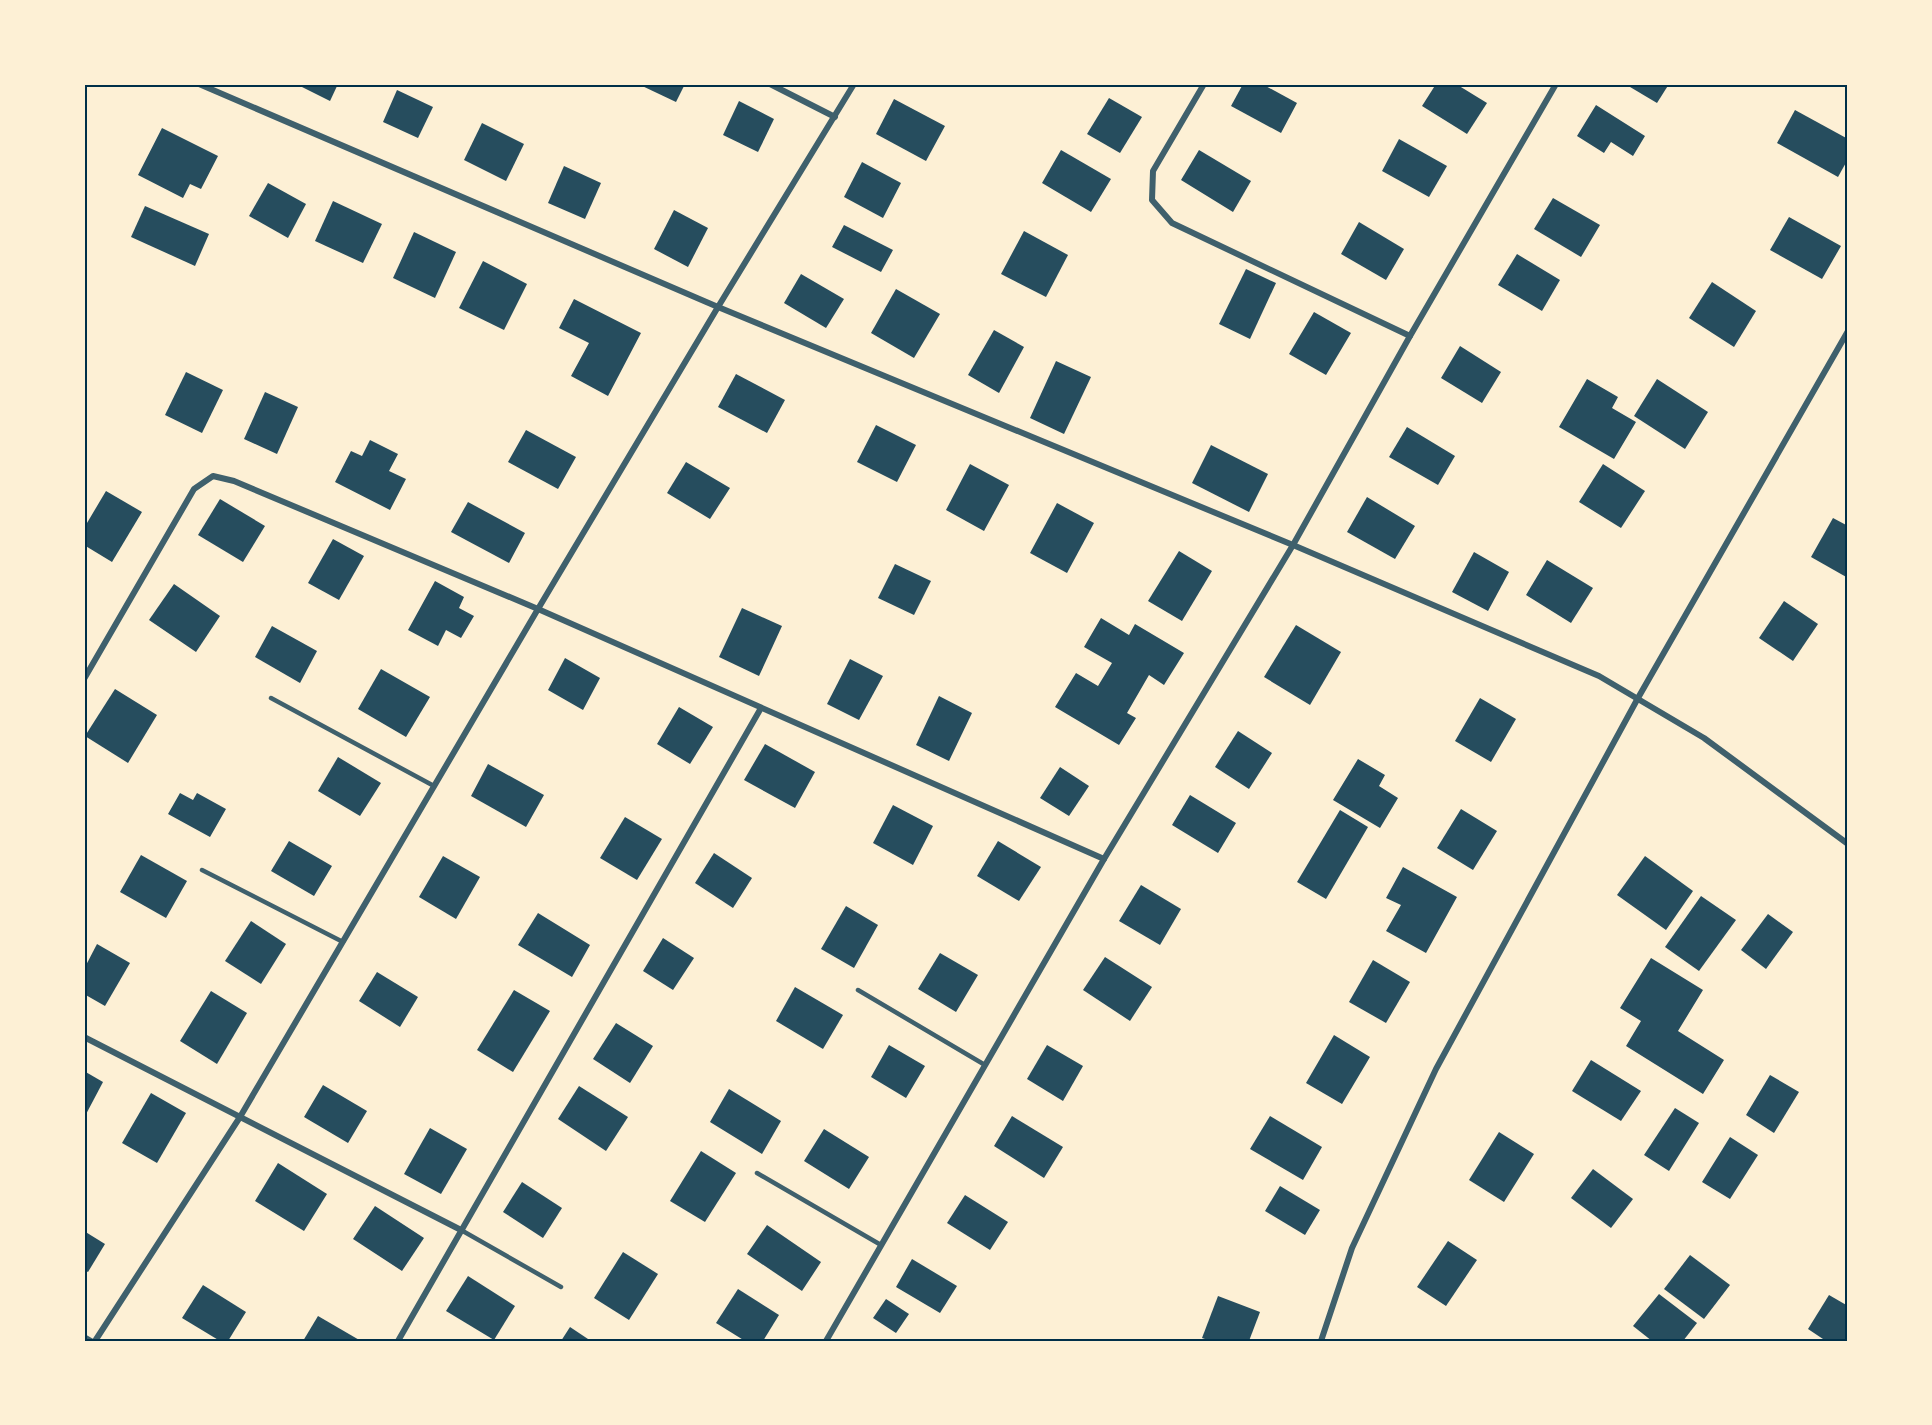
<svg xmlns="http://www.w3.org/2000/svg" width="1932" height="1425" font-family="Rubik,sans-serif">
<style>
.building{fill:#264d5e}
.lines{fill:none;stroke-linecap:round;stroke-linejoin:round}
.service{stroke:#3f606c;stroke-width:4.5}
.minor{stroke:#3f606c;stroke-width:6}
.neatline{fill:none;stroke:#003049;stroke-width:2}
</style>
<rect width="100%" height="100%" fill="#fdf0d5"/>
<g class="building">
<polygon points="296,84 338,84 330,101"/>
<polygon points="638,84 685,84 676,102"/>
<polygon points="1243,84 1262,84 1297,103 1281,133 1231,106"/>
<polygon points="1436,84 1456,84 1487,103 1467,134 1422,106"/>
<polygon points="1625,84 1669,84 1657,103"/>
<polygon points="397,90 433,107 418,138 383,122"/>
<polygon points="1109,98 1142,117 1120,153 1087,134"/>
<polygon points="894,99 945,126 926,161 876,134"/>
<polygon points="739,101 774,119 758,152 723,135"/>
<polygon points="1596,105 1645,136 1633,156 1611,142 1604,153 1577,136"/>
<polygon points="1795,110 1848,139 1848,159 1838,177 1777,143"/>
<polygon points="482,123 524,144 506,181 464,160"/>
<polygon points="162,128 218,156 201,189 190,184 183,198 138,175"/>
<polygon points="1399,139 1447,166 1429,197 1382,171"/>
<polygon points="1061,150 1111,179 1091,212 1042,183"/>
<polygon points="1199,150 1251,181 1233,212 1181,180"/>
<polygon points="862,162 901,183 883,218 844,197"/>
<polygon points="564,166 601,183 585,219 548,203"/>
<polygon points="268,183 306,204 288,238 249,216"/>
<polygon points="1553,198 1600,225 1581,257 1534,229"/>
<polygon points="333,201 382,224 363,263 315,241"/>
<polygon points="145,206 209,234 195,266 131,237"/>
<polygon points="674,210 708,228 688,267 654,249"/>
<polygon points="1789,217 1841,246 1822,279 1770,250"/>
<polygon points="1359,222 1404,249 1386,280 1341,254"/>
<polygon points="844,225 893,250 881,272 832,247"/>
<polygon points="1024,231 1068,255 1046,297 1001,274"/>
<polygon points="414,232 456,252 435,298 393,278"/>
<polygon points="1517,254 1560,280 1542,311 1498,285"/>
<polygon points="483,261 527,284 504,330 459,308"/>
<polygon points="1246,269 1276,283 1250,339 1219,324"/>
<polygon points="801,274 844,299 826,328 784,303"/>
<polygon points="1712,282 1756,311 1734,347 1689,318"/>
<polygon points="896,289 940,314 914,358 871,333"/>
<polygon points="574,299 641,333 608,396 571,376 589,343 559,328"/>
<polygon points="1314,312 1351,333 1326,375 1289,354"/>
<polygon points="994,330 1024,347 999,393 968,375"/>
<polygon points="1460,346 1501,372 1482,403 1441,378"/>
<polygon points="1056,361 1091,377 1064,434 1030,418"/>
<polygon points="186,372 223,390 202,433 165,415"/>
<polygon points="736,374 785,400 767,433 718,407"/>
<polygon points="1587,379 1618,397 1612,408 1636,422 1614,459 1559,427"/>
<polygon points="1657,379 1708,412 1685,449 1634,416"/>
<polygon points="265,392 298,407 277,454 244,439"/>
<polygon points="876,425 916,445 897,482 857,462"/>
<polygon points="1407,427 1455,456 1438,485 1389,457"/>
<polygon points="526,430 576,457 558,489 508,462"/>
<polygon points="370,440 398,454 389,471 406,479 390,510 335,482 351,451 362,456"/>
<polygon points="1211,445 1268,474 1249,512 1192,483"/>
<polygon points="686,462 730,488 710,519 667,493"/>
<polygon points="970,464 1009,485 984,531 946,510"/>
<polygon points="1603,464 1645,491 1621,528 1579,502"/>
<polygon points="106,491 142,512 112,562 84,545 84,528"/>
<polygon points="1367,497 1415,526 1395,559 1347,532"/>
<polygon points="220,499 265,526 243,562 198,535"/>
<polygon points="468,502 525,533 509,563 451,532"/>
<polygon points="1057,503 1094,523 1067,573 1030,553"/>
<polygon points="1833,518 1848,526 1848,578 1811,557"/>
<polygon points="333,539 364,556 339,600 308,583"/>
<polygon points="1179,551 1212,571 1182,621 1148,601"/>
<polygon points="1474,552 1509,572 1488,611 1452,592"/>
<polygon points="1547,560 1593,588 1571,623 1526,595"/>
<polygon points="895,564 931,581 914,615 878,598"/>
<polygon points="435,581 464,597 459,608 474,616 461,638 446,630 438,646 408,630"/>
<polygon points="174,584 220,616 196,652 149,620"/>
<polygon points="1784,601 1818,624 1793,661 1759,638"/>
<polygon points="742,608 782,626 759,676 719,657"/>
<polygon points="1101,618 1129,635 1135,624 1184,653 1164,685 1149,675 1127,713 1136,718 1119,745 1055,707 1076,673 1098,686 1112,663 1084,647"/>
<polygon points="1296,625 1341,652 1310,705 1264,677"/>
<polygon points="272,626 317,651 300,683 255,657"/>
<polygon points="565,658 600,678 583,710 548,690"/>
<polygon points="850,659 883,676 859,720 827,704"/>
<polygon points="381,669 430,697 406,737 358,709"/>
<polygon points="115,689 157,715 128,763 85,736"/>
<polygon points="939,696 972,713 949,761 916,745"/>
<polygon points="1480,698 1516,719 1491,762 1455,741"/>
<polygon points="679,707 713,727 690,764 657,744"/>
<polygon points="1238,731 1272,753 1249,789 1215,767"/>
<polygon points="765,744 815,772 795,808 744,780"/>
<polygon points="338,757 381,783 360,816 318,791"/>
<polygon points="1358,759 1385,775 1379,786 1398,798 1380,828 1333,800"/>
<polygon points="488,764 544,795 526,827 471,796"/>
<polygon points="1060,767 1089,786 1069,816 1040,798"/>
<polygon points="180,793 193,800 197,793 226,809 210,837 168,814"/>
<polygon points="1190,795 1236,823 1218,853 1172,825"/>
<polygon points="893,805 933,826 913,865 873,843"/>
<polygon points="1461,809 1497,831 1473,870 1437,848"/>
<polygon points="1340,810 1368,827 1326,899 1297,882"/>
<polygon points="625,817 662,839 637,880 600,858"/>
<polygon points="289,841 332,866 314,896 271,871"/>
<polygon points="998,841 1041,867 1019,901 977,876"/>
<polygon points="714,853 752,878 733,908 695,883"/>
<polygon points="141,855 187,881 166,918 120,892"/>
<polygon points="443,856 480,877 456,919 419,897"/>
<polygon points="1645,856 1693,891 1666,930 1617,895"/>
<polygon points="1403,867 1457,897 1426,953 1386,931 1401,905 1386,898"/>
<polygon points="1141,885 1181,909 1160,945 1119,921"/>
<polygon points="1701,896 1736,920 1699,971 1665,947"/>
<polygon points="846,906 878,925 854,968 821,949"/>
<polygon points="538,913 590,945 572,977 518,945"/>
<polygon points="1768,914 1793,932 1766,969 1741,950"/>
<polygon points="251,921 286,944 261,984 225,961"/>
<polygon points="663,938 694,958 673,990 643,971"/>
<polygon points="97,944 130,963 105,1006 84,994 84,969"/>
<polygon points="940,953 978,975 956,1012 918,989"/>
<polygon points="1105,957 1152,987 1130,1021 1083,990"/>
<polygon points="1651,958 1703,990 1678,1031 1724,1060 1703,1094 1626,1046 1641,1021 1620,1008"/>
<polygon points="1373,960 1410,982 1386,1023 1349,1002"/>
<polygon points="377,972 418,997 400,1027 359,1001"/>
<polygon points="795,987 843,1015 823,1049 776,1021"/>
<polygon points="514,990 550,1011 513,1072 477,1050"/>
<polygon points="211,991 247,1013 217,1064 180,1041"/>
<polygon points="616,1023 653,1046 630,1083 593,1059"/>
<polygon points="1334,1035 1370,1057 1342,1104 1306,1083"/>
<polygon points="889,1045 925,1066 906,1098 871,1077"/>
<polygon points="1047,1045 1083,1066 1063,1101 1027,1079"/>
<polygon points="1591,1060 1641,1091 1621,1121 1572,1091"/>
<polygon points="84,1071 103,1082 84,1118"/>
<polygon points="1770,1075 1799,1092 1774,1133 1746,1115"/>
<polygon points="323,1085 367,1111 348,1143 304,1117"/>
<polygon points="579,1086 628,1117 606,1151 558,1119"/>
<polygon points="729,1089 781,1121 762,1154 710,1122"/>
<polygon points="151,1093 186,1113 157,1163 122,1143"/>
<polygon points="1675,1108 1699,1123 1669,1171 1644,1155"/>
<polygon points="1012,1116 1063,1147 1044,1178 994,1146"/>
<polygon points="1270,1116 1322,1147 1303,1180 1250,1149"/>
<polygon points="430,1128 467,1149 441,1194 404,1174"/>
<polygon points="824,1129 869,1157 849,1189 804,1161"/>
<polygon points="1499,1132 1534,1154 1504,1202 1469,1180"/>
<polygon points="1730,1137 1758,1155 1730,1199 1702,1182"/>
<polygon points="701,1151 736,1173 705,1222 670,1201"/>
<polygon points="278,1163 327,1194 304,1231 255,1201"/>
<polygon points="1593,1169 1633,1199 1611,1228 1571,1198"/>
<polygon points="522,1182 562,1208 543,1238 503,1212"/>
<polygon points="1280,1186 1320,1210 1305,1235 1265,1211"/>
<polygon points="965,1195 1008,1222 990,1250 947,1223"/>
<polygon points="375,1206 424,1238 402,1271 353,1239"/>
<polygon points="767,1225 821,1262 802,1291 747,1254"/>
<polygon points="84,1231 105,1244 88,1272 84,1270"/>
<polygon points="1448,1241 1477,1260 1446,1306 1417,1287"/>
<polygon points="623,1252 658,1274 629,1320 594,1298"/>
<polygon points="1690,1255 1730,1285 1704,1319 1664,1289"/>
<polygon points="912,1259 957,1286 940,1313 896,1287"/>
<polygon points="468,1276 515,1306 494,1340 446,1311"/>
<polygon points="203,1285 246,1312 228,1341 220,1341 182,1318"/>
<polygon points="738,1289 779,1315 763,1341 745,1341 716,1323"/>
<polygon points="1659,1294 1697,1323 1683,1341 1652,1341 1633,1326"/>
<polygon points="1829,1295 1848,1306 1848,1341 1826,1341 1808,1329"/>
<polygon points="1218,1296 1260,1312 1249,1341 1211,1341 1202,1338"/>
<polygon points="886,1299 909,1314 896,1333 873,1318"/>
<polygon points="318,1316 361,1341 303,1341"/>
<polygon points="570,1327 591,1341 561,1341"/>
</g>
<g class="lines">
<g class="service">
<polyline points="271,698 434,786"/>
<polyline points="202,870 343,942"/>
<polyline points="858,990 985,1065"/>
<polyline points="757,1173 881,1245"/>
<polyline points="461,1230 561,1287"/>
</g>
<g class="minor">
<polyline points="199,84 718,307 1293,545 1599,676 1704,738 1848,844"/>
<polyline points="770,84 835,117"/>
<polyline points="1204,84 1153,171 1152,200 1172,223 1410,336"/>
<polyline points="84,679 194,489 213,476 234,481 538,609 1104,859"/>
<polyline points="84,1037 461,1230"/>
<polyline points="84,1337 91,1341"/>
<polyline points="95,1341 240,1117 538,609 718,307 854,84"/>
<polyline points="398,1341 761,708"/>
<polyline points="826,1341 1104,859 1293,545 1410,336 1556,84"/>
<polyline points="1321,1341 1352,1248 1436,1069 1638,698 1848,331"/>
</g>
</g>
<rect width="1932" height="1425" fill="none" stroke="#fdf0d5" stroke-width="171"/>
<rect x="86" y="86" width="1760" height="1254" class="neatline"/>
</svg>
